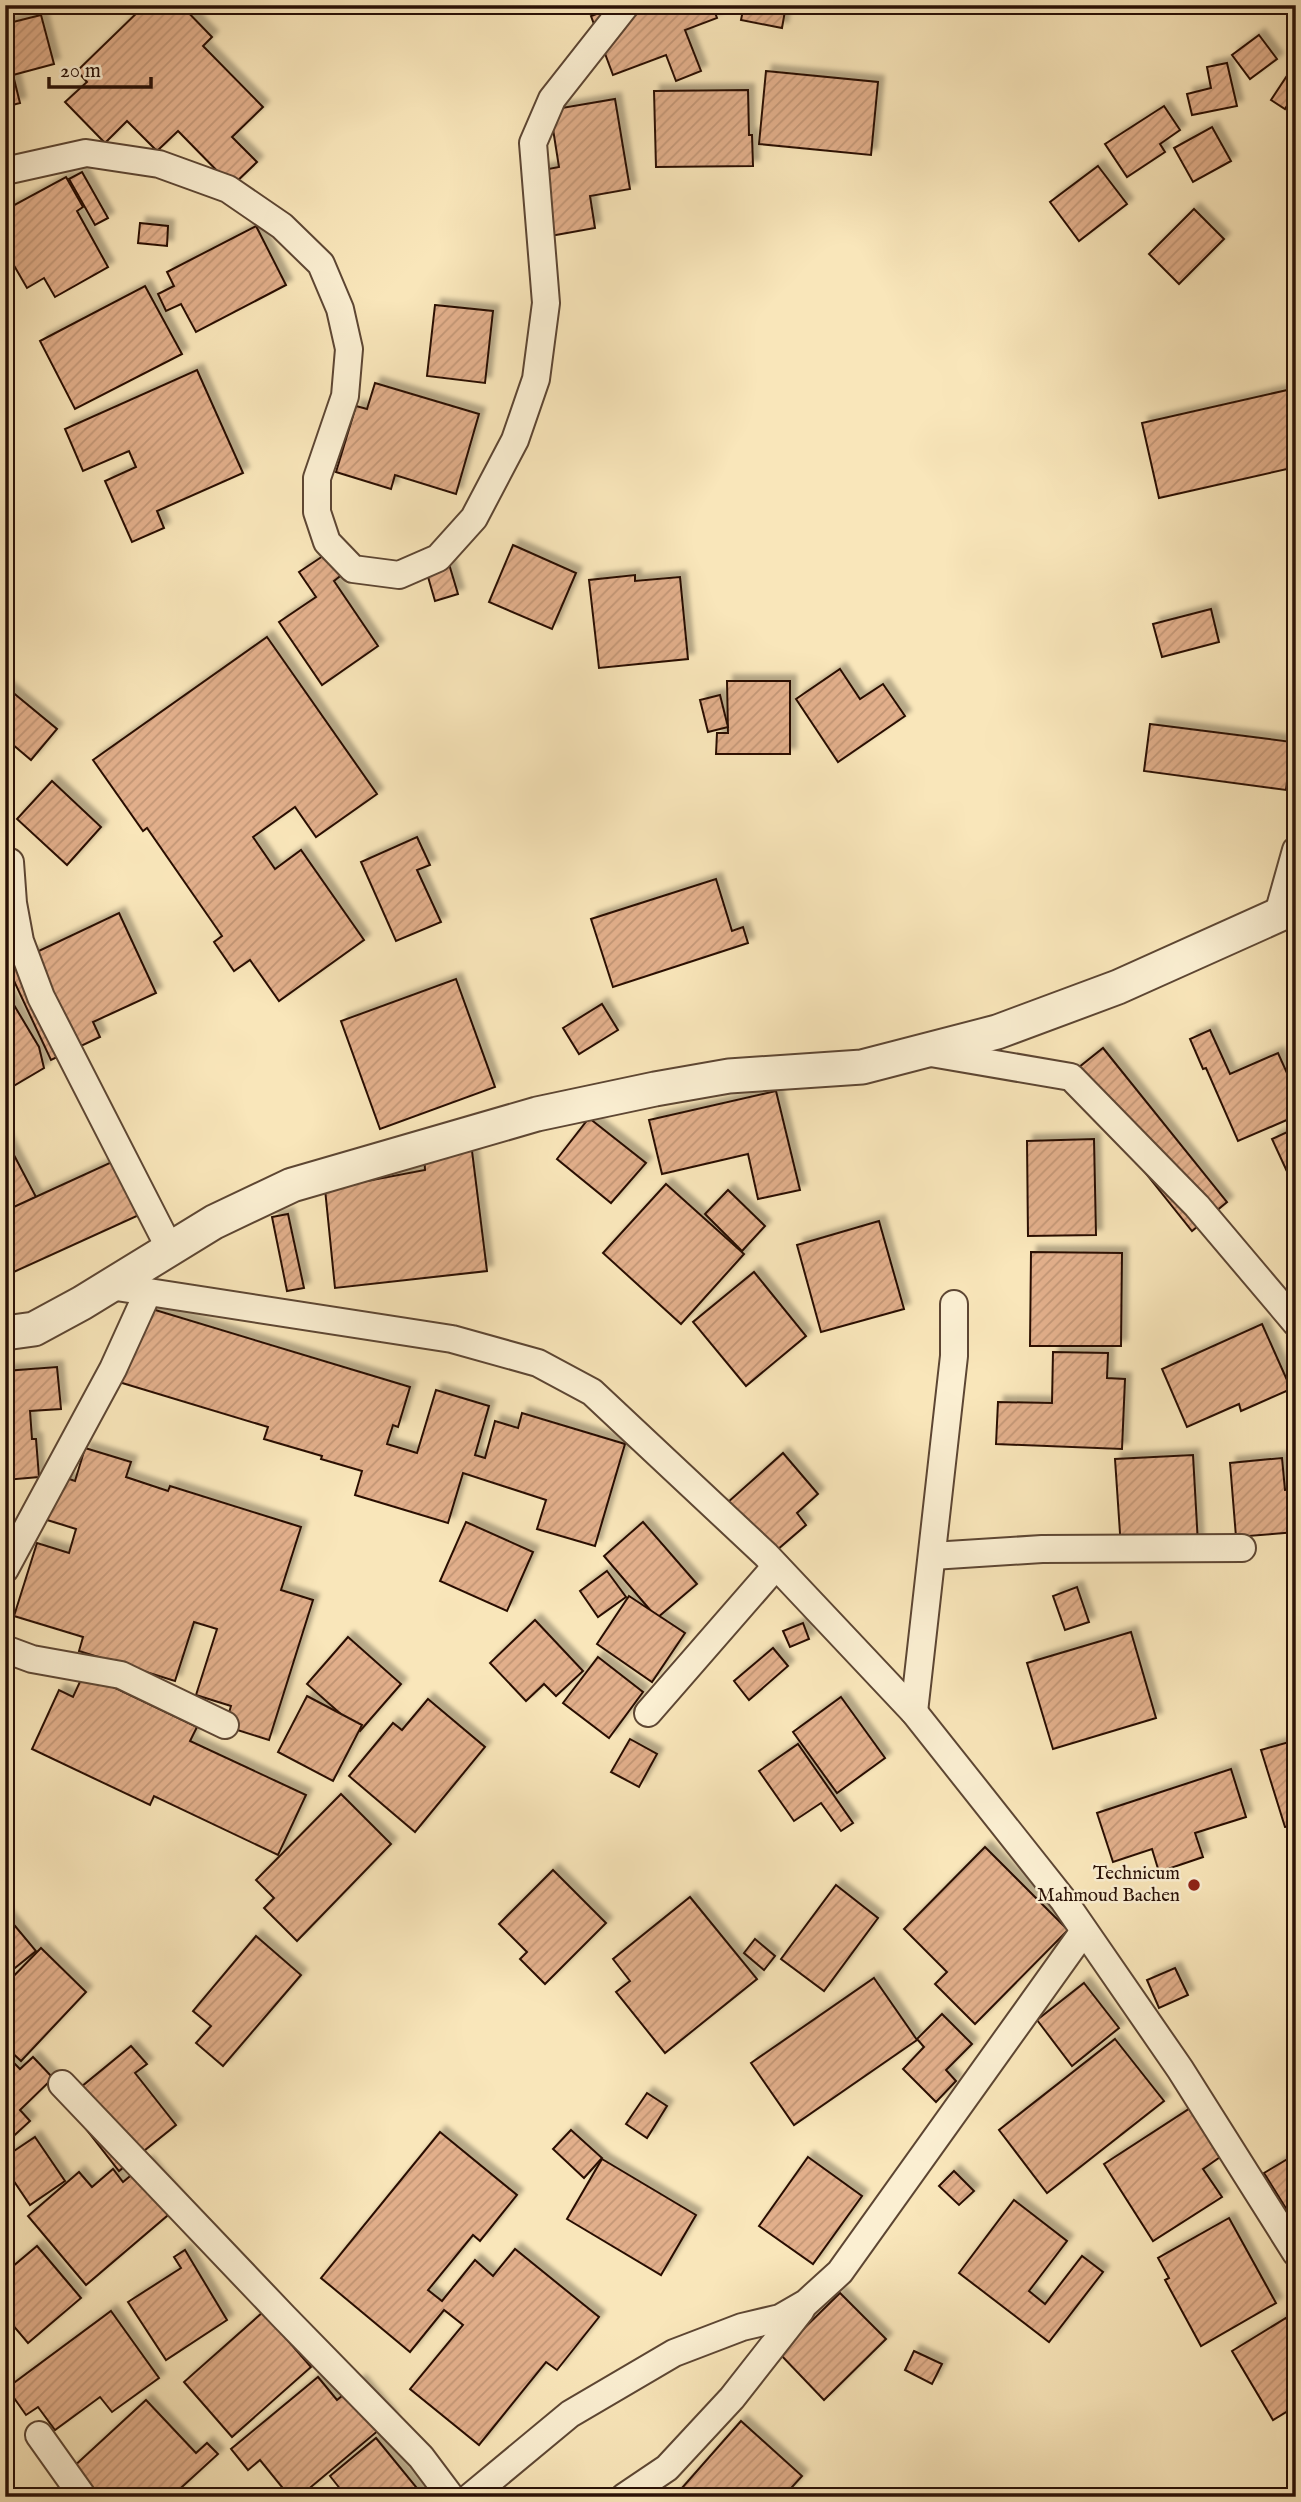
<svg xmlns="http://www.w3.org/2000/svg" width="1301" height="2502" font-family="'IM FELL English',serif">
<style>
.building{fill:url(#building-hatch);stroke:#291006;stroke-width:2;filter:url(#shadow)}
.lines{fill:none;stroke-linecap:round;stroke-linejoin:round}
.minor-casing{stroke:#5d4633;stroke-width:30}
.tertiary-casing{stroke:#5d4633;stroke-width:37}
.minor{stroke:#fbefd2;stroke-width:26}
.tertiary{stroke:#fbefd2;stroke-width:33}
.poi-dot{fill:#8f2418;stroke:#fbefd2;stroke-width:2.5}
.labels{text-anchor:middle;dominant-baseline:central;stroke-width:5;stroke-linejoin:round;paint-order:stroke}
.poi-label{font-size:19px;fill:#291006;stroke:#fbefd2;text-anchor:end}
</style>
<defs>
<pattern id="building-hatch" width="6" height="6" patternUnits="userSpaceOnUse" patternTransform="scale(1.75)"><rect width="6" height="6" fill="#e2af8b"/><path d="M-1 1l2-2M0 6l6-6M5 7l2-2" fill="none" stroke="#c29676"/></pattern>
<filter id="shadow"><feDropShadow dx="6" dy="-6" stdDeviation="2" flood-color="#0004"/></filter>
</defs>
<rect width="100%" height="100%" fill="#f9e6ba"/>
<filter id="stains"><feTurbulence type="fractalNoise" baseFrequency=".00286" numOctaves="4"/><feColorMatrix values="0 0 0 0 .2 0 0 0 0 .09 0 0 0 0 .02 0 0 0 .5 -.17"/></filter>
<radialGradient id="worn" r=".72"><stop offset=".6" stop-color="#630" stop-opacity="0"/><stop offset="1" stop-color="#630" stop-opacity=".3"/></radialGradient>
<g class="building">
<polygon points="145,5 181,5 212,37 203,46 263,107 232,137 257,162 232,186 178,131 157,151 127,121 105,143 65,102 87,82 77,71"/>
<polygon points="621,5 712,5 717,18 685,30 701,71 676,81 666,55 613,75 591,16"/>
<polygon points="744,5 786,5 782,28 741,20"/>
<polygon points="41,15 54,64 13,75 20,103 5,107 5,24"/>
<polygon points="1259,35 1277,59 1250,79 1232,55"/>
<polygon points="1296,62 1296,91 1285,109 1271,100"/>
<polygon points="1227,63 1237,106 1192,115 1187,94 1211,88 1207,67"/>
<polygon points="766,71 878,82 871,155 759,144"/>
<polygon points="748,90 749,135 752,135 753,166 656,167 654,91"/>
<polygon points="615,99 630,189 590,196 595,228 539,238 528,173 559,167 550,110"/>
<polygon points="1164,106 1180,130 1160,144 1165,152 1127,177 1105,144"/>
<polygon points="1212,127 1231,161 1193,182 1174,148"/>
<polygon points="1098,166 1127,204 1079,241 1050,202"/>
<polygon points="82,172 108,218 95,225 69,179"/>
<polygon points="66,177 83,207 77,211 108,267 55,297 44,278 27,288 5,250 5,210"/>
<polygon points="1194,209 1224,239 1179,284 1149,254"/>
<polygon points="140,223 168,226 167,246 138,243"/>
<polygon points="256,226 286,285 196,332 181,304 166,311 158,294 174,286 167,272"/>
<polygon points="145,286 182,354 75,409 40,341"/>
<polygon points="435,305 493,311 485,383 427,376"/>
<polygon points="197,370 243,473 157,511 164,528 132,542 105,481 136,467 129,451 83,471 65,429"/>
<polygon points="375,383 479,414 456,494 395,475 391,489 336,472 356,406 367,409"/>
<polygon points="1296,388 1296,467 1159,498 1142,423"/>
<polygon points="513,545 576,573 552,629 489,602"/>
<polygon points="329,552 344,573 334,581 378,646 322,685 279,622 316,597 299,572"/>
<polygon points="449,564 458,594 435,601 426,570"/>
<polygon points="635,575 635,581 680,577 688,659 599,668 589,580"/>
<polygon points="1211,609 1219,642 1162,657 1153,624"/>
<polygon points="267,637 377,794 316,837 295,807 253,837 275,869 301,850 364,940 279,1001 250,960 234,971 214,942 222,936 147,828 143,831 93,760"/>
<polygon points="840,669 860,699 883,684 905,716 838,762 796,699"/>
<polygon points="727,681 790,681 790,754 716,754 717,733 728,733"/>
<polygon points="5,686 57,729 31,760 5,738"/>
<polygon points="720,695 728,727 708,732 700,700"/>
<polygon points="1150,724 1292,742 1286,790 1144,771"/>
<polygon points="52,781 101,827 67,865 17,819"/>
<polygon points="417,837 430,865 417,870 441,922 396,941 361,862"/>
<polygon points="716,879 732,931 743,927 748,943 613,987 591,919"/>
<polygon points="119,913 156,993 93,1022 100,1037 51,1060 7,966"/>
<polygon points="456,979 495,1087 380,1129 341,1021"/>
<polygon points="5,990 39,1047 44,1068 5,1091"/>
<polygon points="602,1004 618,1030 579,1054 563,1028"/>
<polygon points="1210,1030 1230,1074 1278,1053 1296,1093 1296,1116 1238,1141 1206,1068 1203,1069 1190,1039"/>
<polygon points="1103,1048 1227,1202 1192,1231 1068,1076"/>
<polygon points="776,1091 800,1190 758,1199 748,1154 662,1174 649,1120"/>
<polygon points="589,1118 646,1163 611,1203 557,1159"/>
<polygon points="1296,1128 1296,1191 1272,1139"/>
<polygon points="5,1138 36,1197 5,1213"/>
<polygon points="1094,1139 1096,1235 1028,1236 1027,1141"/>
<polygon points="471,1143 487,1271 335,1288 325,1189 425,1170 424,1152"/>
<polygon points="114,1161 139,1215 5,1276 5,1211"/>
<polygon points="666,1184 744,1254 681,1324 603,1253"/>
<polygon points="728,1190 765,1226 742,1251 705,1214"/>
<polygon points="288,1214 304,1288 287,1291 272,1217"/>
<polygon points="879,1221 904,1309 821,1332 797,1245"/>
<polygon points="1031,1252 1122,1253 1121,1346 1030,1346"/>
<polygon points="754,1272 806,1336 746,1386 693,1322"/>
<polygon points="132,1303 410,1387 398,1427 393,1425 387,1444 417,1453 436,1390 489,1406 475,1455 485,1458 495,1421 518,1428 522,1413 625,1444 595,1546 537,1529 546,1500 463,1473 448,1523 355,1495 362,1471 321,1459 322,1456 264,1439 268,1427 109,1379"/>
<polygon points="1262,1324 1291,1389 1241,1411 1239,1404 1187,1427 1162,1369"/>
<polygon points="1053,1352 1108,1353 1107,1378 1125,1379 1122,1449 996,1444 998,1402 1052,1403"/>
<polygon points="57,1367 61,1409 30,1411 32,1439 36,1439 39,1477 5,1480 5,1371"/>
<polygon points="85,1448 131,1462 126,1477 168,1491 170,1486 301,1527 281,1590 313,1600 269,1740 225,1726 231,1706 196,1695 217,1629 194,1622 175,1681 79,1651 83,1637 14,1616 37,1543 69,1553 76,1529 44,1519 57,1475 75,1481"/>
<polygon points="783,1453 818,1494 797,1513 806,1525 763,1562 718,1511"/>
<polygon points="1193,1455 1198,1544 1121,1548 1115,1459"/>
<polygon points="1282,1458 1285,1490 1296,1489 1296,1532 1236,1537 1230,1463"/>
<polygon points="466,1522 533,1552 507,1611 440,1581"/>
<polygon points="643,1522 697,1584 657,1618 604,1556"/>
<polygon points="607,1571 626,1597 598,1617 580,1591"/>
<polygon points="1077,1587 1089,1622 1065,1630 1053,1596"/>
<polygon points="629,1596 685,1633 652,1682 597,1644"/>
<polygon points="535,1620 583,1671 556,1696 544,1684 526,1701 490,1663"/>
<polygon points="803,1623 809,1639 790,1647 783,1631"/>
<polygon points="1131,1632 1156,1718 1053,1749 1027,1663"/>
<polygon points="348,1637 401,1684 360,1731 307,1684"/>
<polygon points="773,1648 788,1666 749,1700 734,1681"/>
<polygon points="598,1657 643,1692 609,1738 563,1703"/>
<polygon points="84,1673 197,1727 190,1741 306,1795 278,1855 154,1796 150,1805 32,1749 59,1690 73,1697"/>
<polygon points="307,1696 362,1725 333,1781 278,1752"/>
<polygon points="841,1697 885,1758 837,1793 793,1732"/>
<polygon points="428,1699 485,1747 415,1832 349,1776 393,1723 402,1730"/>
<polygon points="630,1739 657,1754 639,1787 611,1772"/>
<polygon points="1296,1740 1296,1826 1285,1827 1261,1750"/>
<polygon points="798,1744 853,1823 841,1831 821,1803 794,1821 759,1771"/>
<polygon points="1231,1769 1246,1817 1195,1833 1203,1857 1159,1872 1152,1849 1113,1862 1097,1813"/>
<polygon points="341,1794 391,1844 297,1941 264,1908 274,1898 256,1880"/>
<polygon points="985,1847 1068,1930 975,2024 935,1984 947,1972 904,1929"/>
<polygon points="553,1870 606,1923 545,1984 520,1959 527,1952 499,1924"/>
<polygon points="836,1885 878,1918 824,1991 781,1959"/>
<polygon points="690,1897 757,1979 665,2053 616,1992 630,1981 613,1959"/>
<polygon points="5,1914 36,1951 5,1976"/>
<polygon points="256,1936 301,1975 223,2066 196,2043 211,2026 193,2011"/>
<polygon points="755,1939 775,1956 764,1970 744,1953"/>
<polygon points="41,1948 86,1992 21,2061 5,2046 5,1985"/>
<polygon points="1175,1968 1188,1995 1159,2008 1147,1980"/>
<polygon points="874,1978 917,2040 794,2125 751,2063"/>
<polygon points="1084,1983 1119,2028 1072,2066 1037,2020"/>
<polygon points="942,2014 972,2044 946,2070 956,2081 936,2102 903,2069 924,2047 917,2039"/>
<polygon points="1115,2039 1164,2101 1047,2193 999,2130"/>
<polygon points="131,2046 147,2064 135,2073 176,2125 119,2171 64,2101"/>
<polygon points="5,2054 20,2069 33,2057 53,2078 20,2110 30,2121 5,2144"/>
<polygon points="647,2093 667,2106 647,2138 626,2124"/>
<polygon points="1192,2107 1223,2155 1203,2169 1222,2197 1153,2241 1104,2164"/>
<polygon points="571,2130 602,2158 584,2178 553,2149"/>
<polygon points="440,2132 517,2195 480,2241 473,2235 428,2290 442,2301 475,2260 493,2276 515,2249 599,2317 557,2370 546,2362 479,2445 410,2389 463,2325 444,2310 410,2352 321,2278"/>
<polygon points="35,2137 65,2181 30,2205 5,2168 5,2157"/>
<polygon points="1296,2154 1296,2205 1287,2210 1264,2173"/>
<polygon points="808,2157 862,2196 813,2264 759,2226"/>
<polygon points="602,2159 696,2215 661,2275 567,2219"/>
<polygon points="147,2162 181,2204 86,2285 28,2216 79,2172 92,2187 113,2169 123,2182"/>
<polygon points="954,2171 974,2191 959,2205 939,2186"/>
<polygon points="1014,2200 1067,2241 1029,2291 1045,2304 1082,2256 1103,2272 1049,2342 959,2273"/>
<polygon points="1229,2218 1276,2303 1201,2346 1165,2280 1169,2278 1158,2258"/>
<polygon points="37,2246 81,2298 28,2343 5,2316 5,2273"/>
<polygon points="185,2250 227,2320 166,2360 128,2302 181,2268 174,2257"/>
<polygon points="840,2293 886,2339 824,2400 779,2353"/>
<polygon points="111,2311 159,2378 112,2412 100,2397 55,2430 38,2407 26,2415 7,2388"/>
<polygon points="263,2312 311,2367 232,2437 184,2382"/>
<polygon points="1286,2318 1296,2335 1296,2406 1273,2420 1232,2351"/>
<polygon points="914,2351 942,2364 932,2384 905,2370"/>
<polygon points="318,2377 337,2400 360,2381 392,2419 299,2497 290,2497 260,2460 248,2470 231,2449"/>
<polygon points="146,2400 196,2453 207,2443 218,2454 171,2497 96,2497 71,2469"/>
<polygon points="741,2421 802,2476 783,2497 674,2497"/>
<polygon points="376,2438 421,2493 416,2497 344,2497 345,2495 330,2476"/>
</g>
<g class="lines">
<g class="minor-casing">
<g id="minor">
<polyline points="5,171 86,153 159,164 228,189 282,226 321,264 340,309 349,349 345,396 317,478 317,512 327,542 353,569 399,575 438,558 474,518 515,440 536,379 546,303 533,143 552,99 626,5"/>
<polyline points="10,862 13,903 20,941 41,997 170,1249"/>
<polyline points="1278,914 1296,850"/>
<polyline points="925,1052 1071,1077 1197,1206 1296,1323"/>
<polyline points="110,1286 452,1339 538,1363 592,1392 766,1555 914,1712 1064,1901 1180,2069 1296,2253"/>
<polyline points="932,1556 1042,1549 1242,1548"/>
<polyline points="5,1569 113,1369 148,1292"/>
<polyline points="5,1649 32,1659 121,1675 225,1725"/>
<polyline points="914,1712 954,1356 954,1304"/>
<polyline points="648,1713 776,1566"/>
<polyline points="62,2084 284,2317 421,2457 451,2497"/>
<polyline points="39,2435 83,2497"/>
<polyline points="470,2497 570,2414 674,2353 742,2327 780,2318 806,2303 840,2272 1084,1931"/>
<polyline points="624,2497 667,2468 732,2398 801,2310"/>
</g>
</g>
<g class="tertiary-casing">
<polyline id="tertiary" points="5,1333 34,1329 82,1303 214,1222 292,1185 537,1114 655,1089 729,1076 862,1067 997,1032 1118,987 1296,907"/>
</g>
<use href="#minor" class="minor"/>
<use href="#tertiary" class="tertiary"/>
</g>
<circle class="poi-dot" cx="1194" cy="1885" r="7"/>
<g class="labels">
<g class="poi-label">
<text x="1180" y="1874">Technicum<tspan x="1180" dy="22">Mahmoud Bachen</tspan></text>
</g>
</g>
<rect width="1301" height="2502" fill="none" stroke="#f9e6ba" stroke-width="28"/>
<rect x="7" y="7" width="1287" height="2488" fill="none" stroke="#291006" stroke-width="3.5"/>
<rect x="14" y="14" width="1273" height="2474" fill="none" stroke="#291006" stroke-width="2"/>
<path d="M49 77v10h102v-10" fill="none" stroke="#291006" stroke-width="3.5"/>
<text x="60" y="77" font-size="21" fill="#291006" stroke="#fbefd2" stroke-width="5" paint-order="stroke">20 m</text>
<rect width="100%" height="100%" filter="url(#stains)"/>
<rect width="100%" height="100%" fill="url(#worn)"/>
</svg>
